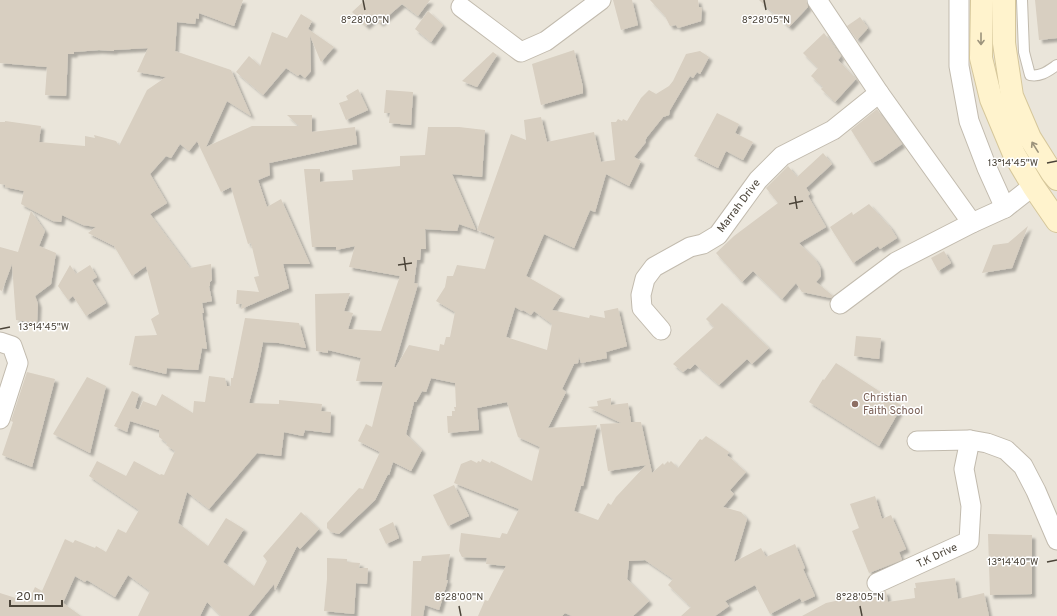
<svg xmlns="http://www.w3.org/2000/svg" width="1057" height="616" font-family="Overpass,sans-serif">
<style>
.residential{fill:#eae5da}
.building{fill:#d8cfc1;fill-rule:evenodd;filter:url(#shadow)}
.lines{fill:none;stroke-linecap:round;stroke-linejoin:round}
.service-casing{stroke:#c2bbae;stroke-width:12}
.minor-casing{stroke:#c2bbae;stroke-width:21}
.secondary-casing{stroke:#d6c79b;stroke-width:24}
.service{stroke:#fff;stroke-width:10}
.minor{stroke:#fff;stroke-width:19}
.secondary{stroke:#fff3cd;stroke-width:22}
.oneway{stroke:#9c937c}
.ticks{fill:none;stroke:#4b4439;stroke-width:1.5}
.education-dot{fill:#8d6e63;stroke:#fff;stroke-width:1.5}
.labels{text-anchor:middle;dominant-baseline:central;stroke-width:3;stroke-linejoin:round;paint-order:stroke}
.street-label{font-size:11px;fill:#4b4439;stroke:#fff}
.education-label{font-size:11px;fill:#785e54;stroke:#fff;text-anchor:start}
.ticks-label{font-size:10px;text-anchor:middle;fill:#4b4439;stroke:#fff;stroke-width:3;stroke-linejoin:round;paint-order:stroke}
</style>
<defs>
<filter id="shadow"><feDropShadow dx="3.5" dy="3.5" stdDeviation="1" flood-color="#0004"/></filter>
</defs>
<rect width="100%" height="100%" fill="#f6f3ec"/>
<rect class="residential" x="0" y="0" width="1057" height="616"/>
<g class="building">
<polygon points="0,0 243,0 234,26 199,13 199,19 196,18 195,24 177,22 175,51 231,70 251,116 227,101 206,147 252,126 299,126 287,115 312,115 312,132 355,127 357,144 269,163 270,175 258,180 267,207 281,199 310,264 283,264 289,288 241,309 242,304 236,304 237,290 259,292 254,277 259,276 251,243 248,244 231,187 221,192 197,141 189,151 180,144 171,158 166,156 150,174 167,203 150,214 190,268 211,264 212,280 210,282 210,286 209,286 212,301 202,303 204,313 202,313 207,349 202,348 198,370 167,368 166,374 129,365 135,336 157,335 151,319 159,314 146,266 132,276 114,246 88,233 96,227 83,225 62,215 61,222 53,221 21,204 24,191 5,187 5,185 0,184 0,122 5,122 5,121 41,126 39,142 85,146 85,136 95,138 94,135 116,141 119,146 147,90 166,77 137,72 148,48 114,50 114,51 99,50 74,52 74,54 68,54 66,96 45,95 47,67 0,63"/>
<polygon points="365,0 430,0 418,16 402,4 380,23 375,18 366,26 352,12"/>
<polygon points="613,0 632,0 638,25 621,30"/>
<polygon points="650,0 698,0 699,7 702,8 701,21 678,28 676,25 670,26 665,16"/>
<polygon points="759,0 806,0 808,7 789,27"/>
<polygon points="1035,0 1057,0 1057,38 1039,40"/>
<polygon points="428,11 443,25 431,42 415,29"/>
<polygon points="301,14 312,21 308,29 334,47 321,62 310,36 311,71 305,78 300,74 298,76 286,68 263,95 236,72 249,56 260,66 272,32 287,38"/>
<polygon points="860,17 868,28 857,40 847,26"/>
<polygon points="824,33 841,56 838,60 856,79 835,102 821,89 823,87 811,76 818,68 803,53"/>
<polygon points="574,50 583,87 583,93 541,105 532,64"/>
<path d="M 700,51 L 709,57 L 700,74 L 697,72 L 693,78 L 690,76 L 670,110 L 669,115 L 663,117 L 647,137 L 645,141 L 646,142 L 634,157 L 641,161 L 629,186 L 606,174 L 595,212 L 590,210 L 574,248 L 544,234 L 526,276 L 561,296 L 552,310 L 589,318 L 590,315 L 605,318 L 604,311 L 618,308 L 627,346 L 606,352 L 607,358 L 581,363 L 579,357 L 578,363 L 574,364 L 562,389 L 566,392 L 548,428 L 597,425 L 583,486 L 581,486 L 574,511 L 598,520 L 608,503 L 611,505 L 616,497 L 646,465 L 608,471 L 600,424 L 621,423 L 588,407 L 598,406 L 597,401 L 611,398 L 611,405 L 628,403 L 631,422 L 641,422 L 652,473 L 663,463 L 664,465 L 668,461 L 669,463 L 671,461 L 678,468 L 700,439 L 702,440 L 706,436 L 729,452 L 727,455 L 746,472 L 730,490 L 734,494 L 723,507 L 741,512 L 747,519 L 734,562 L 761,548 L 766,557 L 795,544 L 805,568 L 803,569 L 815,596 L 802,602 L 800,598 L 770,614 L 755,585 L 725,601 L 729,606 L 715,616 L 681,616 L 691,607 L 668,585 L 673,579 L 645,560 L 629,561 L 627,579 L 649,601 L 633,616 L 572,616 L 565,613 L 562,616 L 478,616 L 485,600 L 488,601 L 506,566 L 486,564 L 487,558 L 462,557 L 459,551 L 461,533 L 500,538 L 502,533 L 507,534 L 519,509 L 454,483 L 461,464 L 471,460 L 477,463 L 478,461 L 481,462 L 482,459 L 490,463 L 491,461 L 532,481 L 540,447 L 518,437 L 507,402 L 477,408 L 479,430 L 448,433 L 447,416 L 452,416 L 452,411 L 455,411 L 454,407 L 456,407 L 455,383 L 431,378 L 426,392 L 422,391 L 416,402 L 414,402 L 406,434 L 422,450 L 411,471 L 393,462 L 389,475 L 388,474 L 375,500 L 339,534 L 331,532 L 327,528 L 327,523 L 359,488 L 363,489 L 380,452 L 358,441 L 366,424 L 372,427 L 383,382 L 356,381 L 361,358 L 328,350 L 328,353 L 316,351 L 315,294 L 350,293 L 344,311 L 353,313 L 348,329 L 381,331 L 400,276 L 349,267 L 355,246 L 336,250 L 336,247 L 312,247 L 304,169 L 320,169 L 320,182 L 353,180 L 352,170 L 400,166 L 400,156 L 425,155 L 428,127 L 459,127 L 485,130 L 482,177 L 452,174 L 476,230 L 459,224 L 457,231 L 425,229 L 426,249 L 421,249 L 420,260 L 417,260 L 414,283 L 418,284 L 394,367 L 396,367 L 409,345 L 439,351 L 440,344 L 444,345 L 446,337 L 450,337 L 455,312 L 436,301 L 445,287 L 447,276 L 453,276 L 457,265 L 485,269 L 495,237 L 477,230 L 511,134 L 526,140 L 524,120 L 541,117 L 547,142 L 594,132 L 601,162 L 615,160 L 611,122 L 616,122 L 618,119 L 622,121 L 623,119 L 627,121 L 641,98 L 649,90 L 656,94 L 669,86 L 673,81 L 686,54 ZM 515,307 L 522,311 L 523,310 L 531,315 L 534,311 L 552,324 L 547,350 L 506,337 Z"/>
<polygon points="493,52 497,55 477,87 462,81"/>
<polygon points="358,89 368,110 346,120 339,103 348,100 346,96"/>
<polygon points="386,90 413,92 411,125 389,123 390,113 384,113"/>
<polygon points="877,109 902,144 881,159 872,163 851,130"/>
<polygon points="717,113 739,124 735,133 753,142 743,160 726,151 718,168 694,156"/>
<polygon points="823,153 832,164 806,188 810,194 808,196 826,227 799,243 815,259 820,267 821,276 816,282 833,296 831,298 802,292 796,283 782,299 753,271 742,282 716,253 734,236 778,203 766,188 788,166 797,177"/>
<polygon points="869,204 890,227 897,238 880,249 878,246 853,263 830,227 852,212 853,215"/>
<polygon points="31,211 45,231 39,246 56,253 51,284 35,296 38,304 37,323 16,320 12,264 2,291 0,290 0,247 18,252"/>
<polygon points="1028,226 1012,268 982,273 993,245 1008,243"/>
<polygon points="944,251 951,263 938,271 931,258"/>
<polygon points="70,265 76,274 90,265 97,277 92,280 106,303 86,316 73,296 68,300 58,286"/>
<polygon points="722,303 769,348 752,364 747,359 719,385 695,364 690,369 688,368 683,372 673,364 714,327 706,319"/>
<polygon points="245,318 299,323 306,348 279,343 263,342 258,368 249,403 279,404 279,400 322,404 321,411 331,412 330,433 305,430 303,436 284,432 281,456 257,453 209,509 187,492 178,523 208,546 226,518 244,529 223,562 254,586 267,561 263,556 301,512 319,529 300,549 297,546 275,590 274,584 248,616 221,616 207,602 200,616 138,616 150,591 128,575 115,597 87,580 85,582 75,576 63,603 81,616 0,616 0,593 28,602 35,587 42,591 65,539 73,543 75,540 95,548 96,546 106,552 118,529 126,533 139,510 89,476 97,461 126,476 134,461 160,475 161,474 164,475 175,451 166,445 167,443 159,437 159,430 130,421 127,432 114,426 132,391 139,394 135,408 139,410 143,401 156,406 162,394 193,413 194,401 205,402 209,376 225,378 227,386 231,386 231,378 233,378"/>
<polygon points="856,336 881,338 879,359 854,356"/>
<polygon points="836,363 902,406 879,446 809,402 823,379 824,380"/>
<polygon points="27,372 55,379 32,467 2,455 13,422 11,421"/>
<polygon points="87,377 106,386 90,453 53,434"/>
<polygon points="454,485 469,516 448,526 433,495"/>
<polygon points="875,496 882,519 891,515 906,549 899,552 902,560 869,573 852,531 859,528 850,504"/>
<polygon points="393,522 399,538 386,544 379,529"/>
<polygon points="988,534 1032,535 1032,594 990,595"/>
<polygon points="450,554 446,580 448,580 439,610 425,605 423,616 411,616 413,561 421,561 422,556"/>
<polygon points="327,558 347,559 347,562 360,563 359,568 368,568 367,584 356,583 354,614 324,611 327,579"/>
<polygon points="955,578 958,599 984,593 989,616 802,616 826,603 873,593 876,594 886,591 888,602 915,598 914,588 916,588 915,583"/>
</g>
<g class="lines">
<g class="service-casing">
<path id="service" d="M 1022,0 L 1024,52 L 1030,75 C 1041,77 1048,71 1057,65"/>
</g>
<g class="minor-casing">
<g id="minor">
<polyline points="817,0 879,93 972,223"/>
<polyline points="959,0 959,66 969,121 987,168 1005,208"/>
<polyline points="461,7 521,52 546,41 601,0"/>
<polyline points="840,304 896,262 972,223 1005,208 1033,186"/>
<polyline points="661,330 642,308 641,295 645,279 654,267 690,247 703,244 718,235 758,180 782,156 833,130 879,93"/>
<polyline points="0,342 12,346 18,363 0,419"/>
<polyline points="917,441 970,440 987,443 1006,450 1023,466 1036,491 1057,540"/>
<polyline points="877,583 969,541 971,506 964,469 970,440"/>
</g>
</g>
<g class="secondary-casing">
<g id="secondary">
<polyline points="982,0 981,58 991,99 1014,154 1033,186 1057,221"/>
<polyline points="1004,0 1004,43 1012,96 1030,138 1052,173 1057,179"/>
</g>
</g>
<use href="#service" class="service"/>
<use href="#minor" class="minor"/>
<use href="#secondary" class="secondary"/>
</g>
<defs><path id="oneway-shaft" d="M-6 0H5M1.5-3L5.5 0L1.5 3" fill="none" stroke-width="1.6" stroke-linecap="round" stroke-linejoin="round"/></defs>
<g class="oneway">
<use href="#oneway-shaft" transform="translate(981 39) rotate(90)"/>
<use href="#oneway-shaft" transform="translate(1035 147) rotate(-122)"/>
</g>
<path class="ticks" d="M 363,0 L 365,10M 764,0 L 766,10M 1047,163 L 1057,161M 795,196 L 797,209M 789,204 L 803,201M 404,257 L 406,271M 398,265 L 412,263M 0,329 L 10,327M 1047,562 L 1057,560M 459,606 L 461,616M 860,606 L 862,616"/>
<circle class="education-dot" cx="855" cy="404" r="4"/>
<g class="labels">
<g class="street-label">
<text transform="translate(739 206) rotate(-53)">Marrah Drive</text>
<text transform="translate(937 556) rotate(-25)">T.K Drive</text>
</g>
<g class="education-label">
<text x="863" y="398">Christian<tspan x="863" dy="13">Faith School</tspan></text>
</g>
</g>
<g class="ticks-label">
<text x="365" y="23">8°28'00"N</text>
<text x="766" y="23">8°28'05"N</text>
<text x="1013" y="166">13°14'45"W</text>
<text x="44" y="330">13°14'45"W</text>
<text x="1013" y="565">13°14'40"W</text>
<text x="459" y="600">8°28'00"N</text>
<text x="860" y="600">8°28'05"N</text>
</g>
<path d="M10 600v6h52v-6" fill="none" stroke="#4b4439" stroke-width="2"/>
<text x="16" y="600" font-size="12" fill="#4b4439" stroke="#ffffff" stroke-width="3" paint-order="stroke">20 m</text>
</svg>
